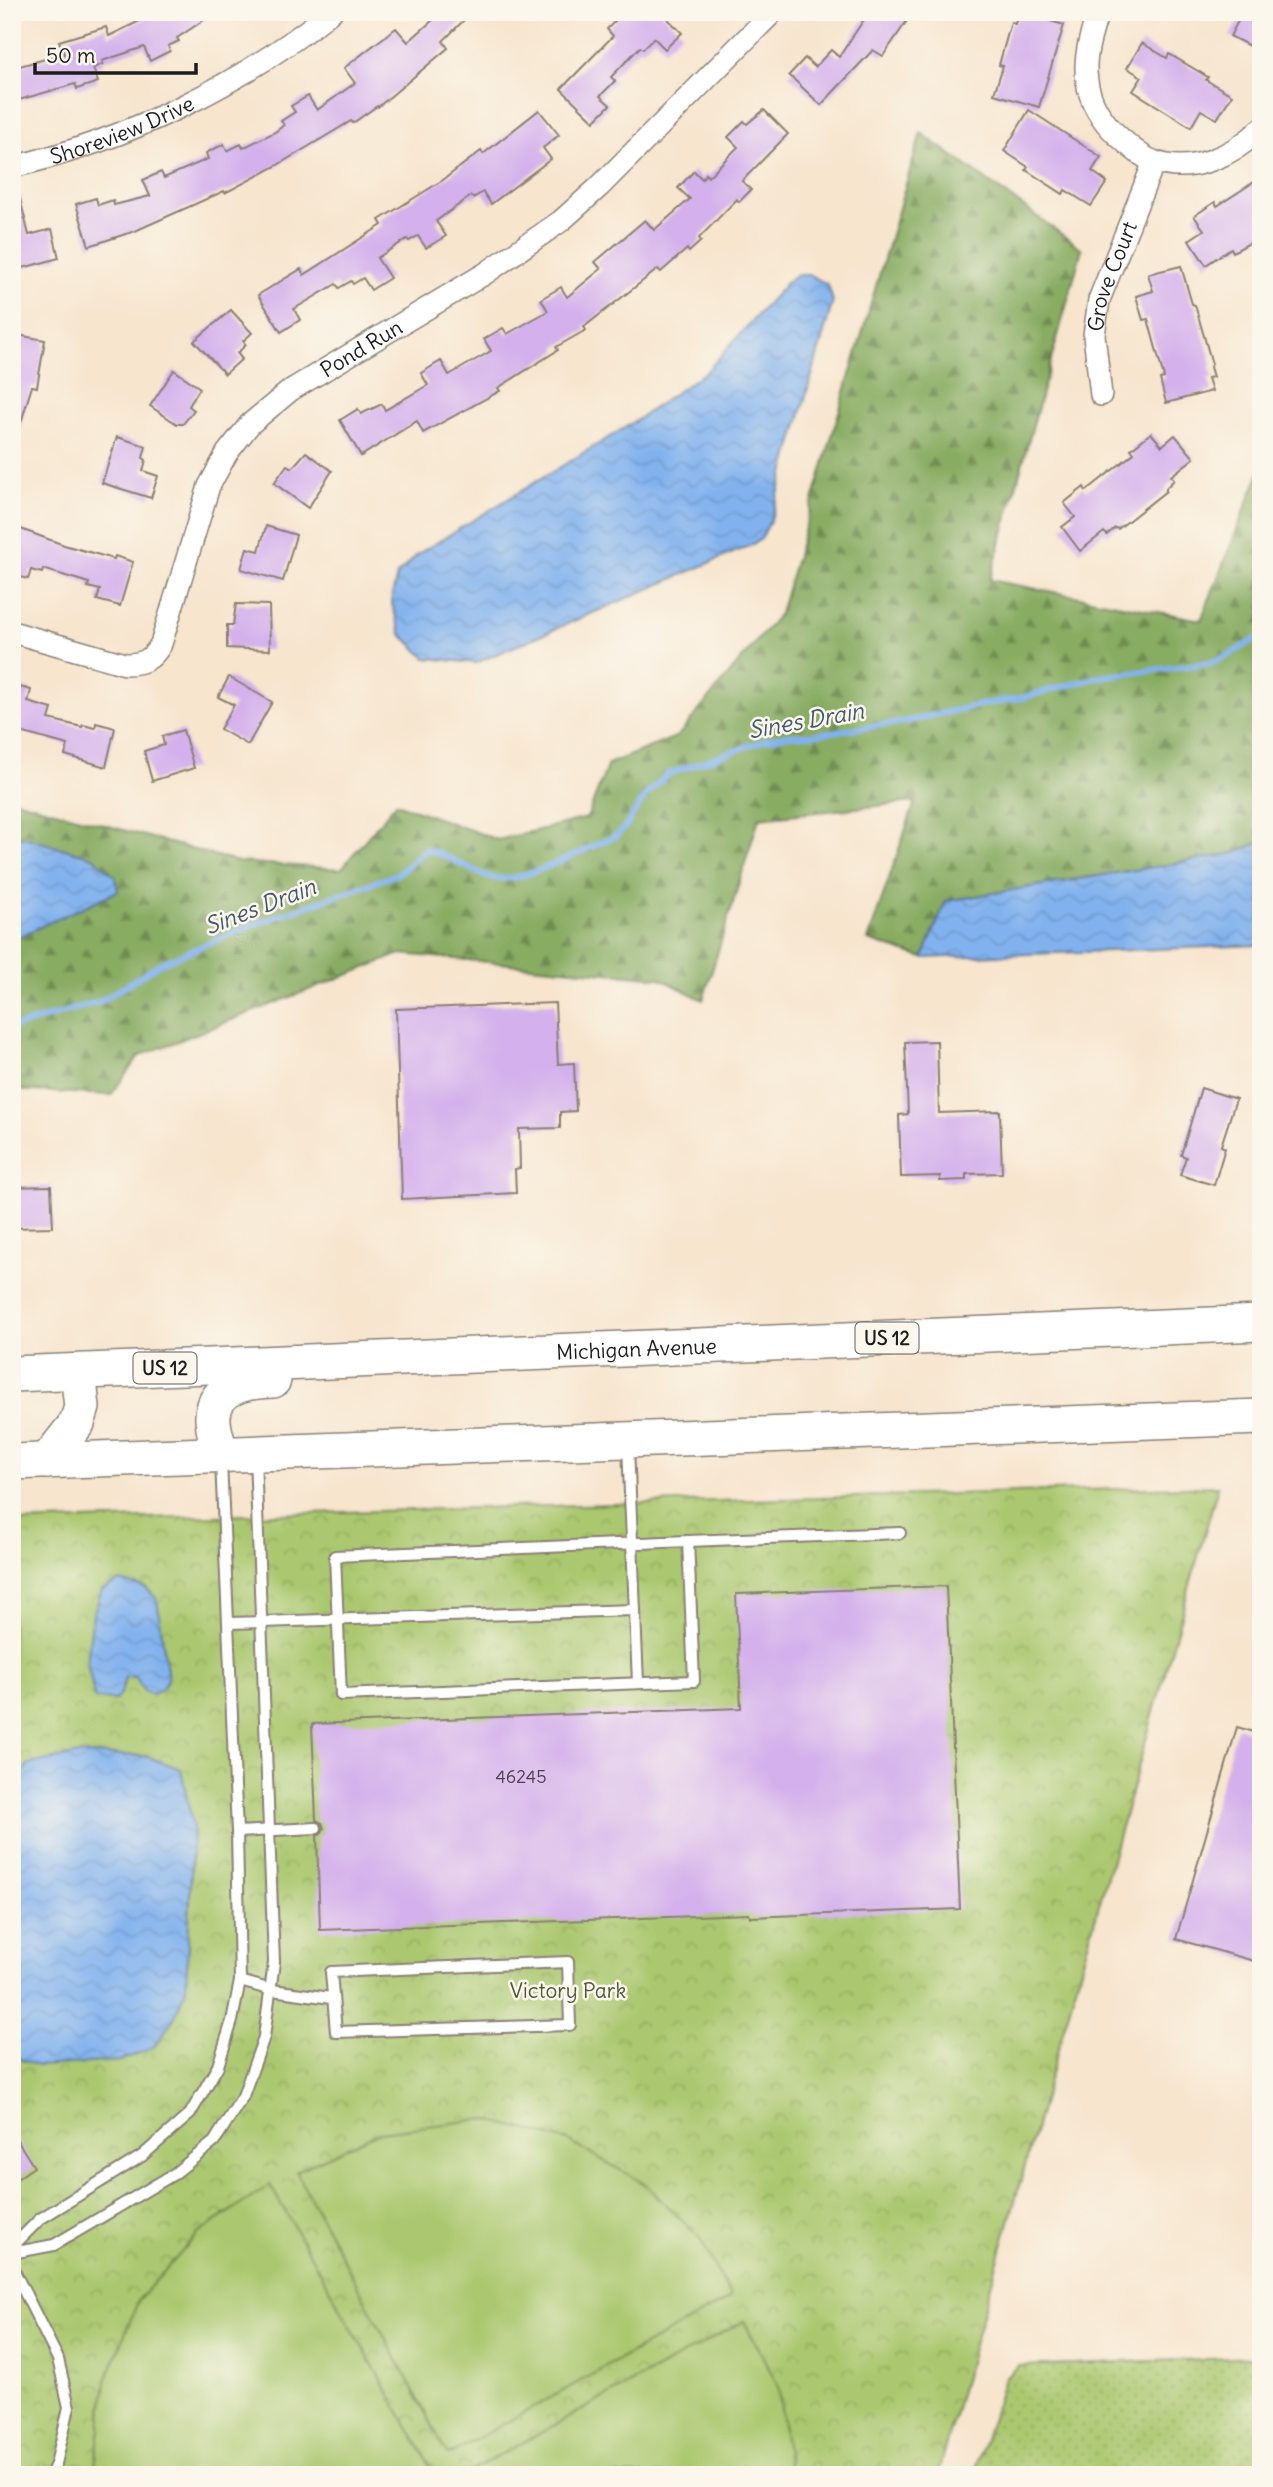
<svg xmlns="http://www.w3.org/2000/svg" width="1273" height="2487" font-family="Delius,sans-serif">
<style>
.grass{fill:url(#grass-dots);stroke:#647246;stroke-width:2}
.forest{fill:url(#forest-firs);stroke:#52643f;stroke-width:2}
.park{fill:url(#park-crowns);stroke:#647246;stroke-width:2}
.pitch{fill:#abc86f;stroke:#647246;stroke-width:2}
.water{fill:url(#water-waves);stroke:#4f6785;stroke-width:2}
.lines{fill:none;stroke-linecap:round;stroke-linejoin:round}
.stream{stroke:#82b2ee;stroke-width:6}
.building{fill:#d4b1ec}
.service-casing{stroke:#8a8075;stroke-width:14}
.minor-casing{stroke:#8a8075;stroke-width:24}
.primary-casing{stroke:#8a8075;stroke-width:38}
.service{stroke:#fff;stroke-width:10}
.minor{stroke:#fff;stroke-width:21}
.primary{stroke:#fff;stroke-width:35}
.labels{text-anchor:middle;dominant-baseline:central;stroke-width:5;stroke-linejoin:round;paint-order:stroke}
.number-label{font-size:18px;fill:#4a4150}
.shield{fill:#fbf7ec;stroke:#5f5e5a;stroke-width:2}
.shield-label{font-size:19px;font-weight:bold;fill:#1c1c1c}
.street-label{font-size:21px;fill:#1c1c1c;stroke:#fbf7ec}
.park-label{font-size:21px;fill:#4e5839;stroke:#fbf7ec}
.water-label{font-size:23px;font-style:italic;fill:#455870;stroke:#fbf7ec}
</style>
<defs>
<pattern id="grass-dots" width="8" height="8" patternUnits="userSpaceOnUse" patternTransform="scale(1.75)"><rect width="8" height="8" fill="#abc86f"/><path d="M2 2h.1M6 6h.1" fill="none" stroke="#93ab60" stroke-width="1.8" stroke-linecap="round"/></pattern>
<pattern id="forest-firs" width="22" height="20" patternUnits="userSpaceOnUse" patternTransform="scale(1.75)"><rect width="22" height="20" fill="#88ac62"/><path d="M5 1l3.5 6h-7zM16 11l3.5 6h-7z" fill="#6e8b50"/></pattern>
<pattern id="park-crowns" width="20" height="18" patternUnits="userSpaceOnUse" patternTransform="scale(1.75)"><rect width="20" height="18" fill="#abc86f"/><path d="M2 6a3 3 0 1 1 6 0M12 15a3 3 0 1 1 6 0" fill="none" stroke="#93ab60"/></pattern>
<pattern id="water-waves" width="16" height="10" patternUnits="userSpaceOnUse" patternTransform="scale(1.75)"><rect width="16" height="10" fill="#82b2ee"/><path d="M0 5q4-4 8 0t8 0" fill="none" stroke="#7098cc"/></pattern>
</defs>
<rect width="100%" height="100%" fill="#fbf7ec"/>
<filter id="ink" filterUnits="userSpaceOnUse"><feTurbulence type="fractalNoise" baseFrequency=".0143" numOctaves="2"/><feDisplacementMap in="SourceGraphic" scale="14" xChannelSelector="R" yChannelSelector="G"/><feConvolveMatrix kernelMatrix="1 2 1 2 8 2 1 2 1" color-interpolation-filters="sRGB"/></filter>
<filter id="wash" filterUnits="userSpaceOnUse"><feTurbulence type="fractalNoise" baseFrequency=".00686" numOctaves="4" result="noise"/><feDisplacementMap in="SourceGraphic" scale="28" xChannelSelector="R" yChannelSelector="G"/><feGaussianBlur stdDeviation="1.57" result="paint"/><feColorMatrix in="noise" values="0 0 0 0 0 0 0 0 0 0 0 0 0 0 0 0 0 1.4 0 .05"/><feComposite in="paint" operator="in"/></filter>
<g filter="url(#wash)">
<rect width="100%" height="100%" fill="#f7e5ce"/>
<polygon class="grass" points="1261,2357 1261,2475 974,2475 1004,2379 1019,2366"/>
<polygon class="forest" points="921,133 1082,249 990,580 1201,620 1261,469 1261,842 1232,854 946,901 923,958 868,940 915,802 759,818 703,1000 660,978 401,954 139,1056 111,1095 12,1090 12,799 238,862 341,869 396,803 498,840 587,818 608,764 678,736 780,613"/>
<polygon class="park" points="1218,1486 937,2475 12,2475 12,1522"/>
<g class="pitch">
<polygon points="485,2119 568,2141 644,2183 699,2237 731,2297 448,2455 296,2171 380,2132"/>
<polygon points="270,2185 431,2467 416,2475 94,2475 106,2381 139,2299 199,2233"/>
<polygon points="744,2321 778,2386 790,2475 464,2475"/>
</g>
<g class="water">
<polygon points="797,275 810,275 828,285 833,301 771,519 761,539 749,546 476,663 426,658 401,634 391,601 397,575 418,554 634,422 708,370 787,282"/>
<polygon points="12,834 93,857 115,876 118,891 12,940"/>
<polygon points="1261,842 1261,945 923,958 946,901 1232,854"/>
<polygon points="120,1581 146,1588 157,1599 168,1678 163,1688 151,1695 143,1690 136,1677 125,1677 122,1691 115,1700 95,1699 87,1662 93,1614 102,1590"/>
<polygon points="80,1754 146,1756 181,1769 193,1827 186,1989 174,2018 154,2047 120,2061 37,2066 12,2056 12,1785 29,1764"/>
</g>
<g class="lines">
<path class="stream" d="M 12,1028 L 101,1001 L 161,963 L 253,925 L 398,874 L 425,850 C 436,848 474,873 489,877 C 521,887 585,848 616,836 L 626,826 L 645,796 L 668,774 L 765,740 L 789,735 L 810,735 L 904,722 L 980,705 L 1021,698 L 1099,677 L 1210,663 L 1227,656 L 1261,636"/>
</g>
<g id="blocks">
<g class="building">
<polygon points="158,12 216,12 177,38 179,41 168,46 170,51 150,61 144,47 102,61 103,64 93,68 98,82 77,89 75,84 12,102 12,68 64,54 59,41 106,27 109,36"/>
<polygon points="442,12 472,12 443,41 448,48 378,107 377,106 353,123 351,121 276,166 225,193 224,191 135,231 89,246 76,204 96,198 98,205 113,200 114,205 150,196 143,180 161,172 164,178 208,159 206,153 224,144 227,151 241,144 243,148 275,132 284,125 281,121 295,112 291,106 308,96 317,110 355,83 344,68 396,28 408,42"/>
<polygon points="624,12 661,12 682,33 665,49 654,38 643,49 640,47 611,77 615,81 600,96 610,105 594,121 561,89 613,36 607,29"/>
<polygon points="869,12 913,12 883,56 873,50 821,105 789,75 805,58 815,67 831,50 839,57"/>
<polygon points="1018,12 1049,12 1047,20 1064,25 1039,107 994,94 1003,66 999,65 1011,22 1015,24"/>
<polygon points="1243,12 1261,12 1261,52 1230,36"/>
<polygon points="1142,43 1167,58 1169,54 1208,77 1206,80 1232,95 1217,119 1201,110 1191,127 1133,91 1142,77 1127,68"/>
<polygon points="539,110 559,135 543,148 551,159 491,204 483,192 473,198 471,196 436,221 446,236 426,248 418,236 409,241 407,239 377,258 390,278 371,290 363,278 353,284 351,281 339,288 336,284 294,309 300,320 281,332 258,295 301,269 304,275 382,225 379,220 443,180 481,151 483,154"/>
<polygon points="764,110 788,134 742,181 751,190 739,202 737,199 699,238 701,241 689,252 687,249 661,272 658,269 584,327 586,330 556,347 558,350 498,388 500,391 423,433 417,421 361,456 340,420 358,409 361,414 382,404 385,410 428,385 421,373 441,361 449,375 491,351 484,339 503,328 507,334 548,311 541,299 561,287 567,297 601,269 595,262 645,220 654,230 690,199 678,188 694,171 702,179 706,174 708,177 738,147 728,137 744,121 747,124"/>
<polygon points="1029,110 1101,157 1092,171 1107,182 1091,206 1065,190 1063,194 1026,170 1028,167 1004,151"/>
<polygon points="1254,182 1261,192 1261,237 1233,252 1231,248 1206,265 1189,240 1204,230 1194,216 1215,202 1217,206"/>
<polygon points="12,195 19,195 29,235 52,229 59,258 12,271"/>
<polygon points="1181,266 1192,304 1195,305 1212,364 1210,367 1213,377 1208,378 1212,391 1166,403 1160,379 1164,378 1148,319 1143,320 1136,296 1153,291 1148,274"/>
<polygon points="231,310 252,333 243,341 246,345 237,353 242,359 225,374 194,341"/>
<polygon points="12,334 45,340 37,387 32,386 17,436 12,436"/>
<polygon points="174,370 200,388 189,406 194,410 183,424 177,424 150,406"/>
<polygon points="1151,433 1162,446 1175,435 1194,458 1171,476 1174,480 1166,488 1166,491 1118,529 1115,528 1107,535 1104,532 1080,551 1062,527 1075,517 1064,503 1084,487 1086,491 1134,453 1131,449"/>
<polygon points="117,437 146,446 143,458 146,460 143,471 158,476 151,498 102,483"/>
<polygon points="306,452 332,471 308,508 274,483 287,465 292,468"/>
<polygon points="266,526 296,535 283,581 241,569 247,548 259,551"/>
<polygon points="18,528 64,545 114,559 115,556 133,562 120,606 97,600 100,590 88,587 89,583 43,569 42,573 31,570 28,579 12,575 12,548"/>
<polygon points="236,604 269,605 270,650 227,648 227,625 233,625"/>
<polygon points="229,677 272,702 248,745 220,729 234,705 218,697"/>
<polygon points="12,685 31,690 28,702 52,709 49,719 82,727 83,725 95,728 96,723 115,728 106,767 65,755 68,745 20,732 17,740 12,739"/>
<polygon points="183,730 194,768 152,781 144,751 164,745 162,736"/>
<polygon points="555,1003 558,1064 574,1063 576,1111 560,1112 560,1128 519,1129 520,1168 515,1169 516,1193 402,1199 396,1009"/>
<polygon points="937,1041 939,1113 1000,1111 1002,1173 966,1174 966,1180 940,1181 940,1176 901,1177 899,1115 908,1114 905,1042"/>
<polygon points="1201,1088 1236,1099 1221,1146 1225,1148 1214,1185 1180,1175 1186,1157 1181,1155"/>
<polygon points="51,1186 53,1227 12,1228 12,1187"/>
<polygon points="946,1586 960,1909 750,1917 749,1914 320,1930 317,1836 321,1834 324,1828 322,1823 316,1820 312,1724 741,1708 736,1594"/>
<polygon points="1237,1727 1261,1734 1261,1963 1176,1939"/>
<polygon points="12,2132 34,2167 12,2182"/>
</g>
</g>
</g>
<g filter="url(#ink)">
<use href="#blocks" fill-opacity="0" stroke="#8a8075" stroke-width="2"/>
<g class="lines">
<g class="service-casing">
<g id="service">
<polyline points="628,1446 638,1683"/>
<polygon points="688,1541 694,1681 341,1695 335,1556"/>
<polyline points="688,1541 900,1533"/>
<polyline points="229,1623 635,1610"/>
<polyline points="237,1832 316,1828"/>
<polygon points="568,1962 570,2025 336,2032 331,1972"/>
<polyline points="240,1981 272,1990 331,1998"/>
<polyline points="12,2247 40,2219 142,2156 190,2114 218,2066 232,2021 240,1981 237,1832 221,1460"/>
<polyline points="12,2253 54,2245 174,2174 214,2142 243,2096 264,2037 274,1962 255,1456"/>
<polyline points="12,2267 58,2359 69,2407 56,2464 51,2475"/>
</g>
</g>
<g class="minor-casing">
<g id="minor">
<path d="M 1098,12 C 1091,35 1083,57 1087,81 C 1090,103 1102,121 1118,136 C 1129,145 1139,156 1153,161 C 1191,176 1233,155 1261,129"/>
<path id="s1" d="M 12,167 C 127,140 239,86 331,12"/>
<path id="s2" d="M 1101,395 L 1094,335 L 1099,300 L 1154,162"/>
<path id="s3" d="M 12,632 L 125,664 C 143,664 152,660 161,644 L 209,486 L 227,453 L 250,424 L 291,390 L 486,273 L 561,221 L 599,187 L 773,12"/>
</g>
</g>
<g class="primary-casing">
<g id="primary">
<path id="s4" d="M 12,1374 L 1261,1323"/>
<path d="M 220,1454 C 218,1442 212,1428 213,1416 C 215,1385 248,1381 273,1380"/>
<polyline points="47,1461 77,1423 82,1407 78,1372"/>
<polyline points="12,1462 1261,1417"/>
</g>
</g>
<use href="#service" class="service"/>
<use href="#minor" class="minor"/>
<use href="#primary" class="primary"/>
</g>
</g>
<g class="labels">
<g class="number-label">
<text x="521" y="1776">46245</text>
</g>
<g class="shield">
<rect x="855.5" y="1322.5" width="63" height="31" rx="5"/>
<rect x="133.5" y="1352.5" width="63" height="31" rx="5"/>
</g>
<g class="shield-label">
<text x="887" y="1338">US 12</text>
<text x="165" y="1368">US 12</text>
</g>
<g class="street-label">
<text stroke="none"><textPath href="#s1" startOffset="116">Shoreview Drive</textPath></text>
<text stroke="none"><textPath href="#s2" startOffset="122">Grove Court</textPath></text>
<text stroke="none"><textPath href="#s3" startOffset="536">Pond Run</textPath></text>
<text stroke="none"><textPath href="#s4" startOffset="625">Michigan Avenue</textPath></text>
</g>
<g class="park-label">
<text x="568" y="1990">Victory Park</text>
</g>
<g class="water-label">
<text transform="translate(806 720) rotate(-10)">Sines Drain</text>
<text transform="translate(260 906) rotate(-21)">Sines Drain</text>
</g>
</g>
<rect width="1273" height="2487" fill="none" stroke="#fbf7ec" stroke-width="42"/>
<path d="M35 63v10h161v-10" fill="none" stroke="#1c1c1c" stroke-width="3.5"/>
<text x="46" y="63" font-size="21" fill="#1c1c1c" stroke="#fbf7ec" stroke-width="5" paint-order="stroke">50 m</text>
</svg>
